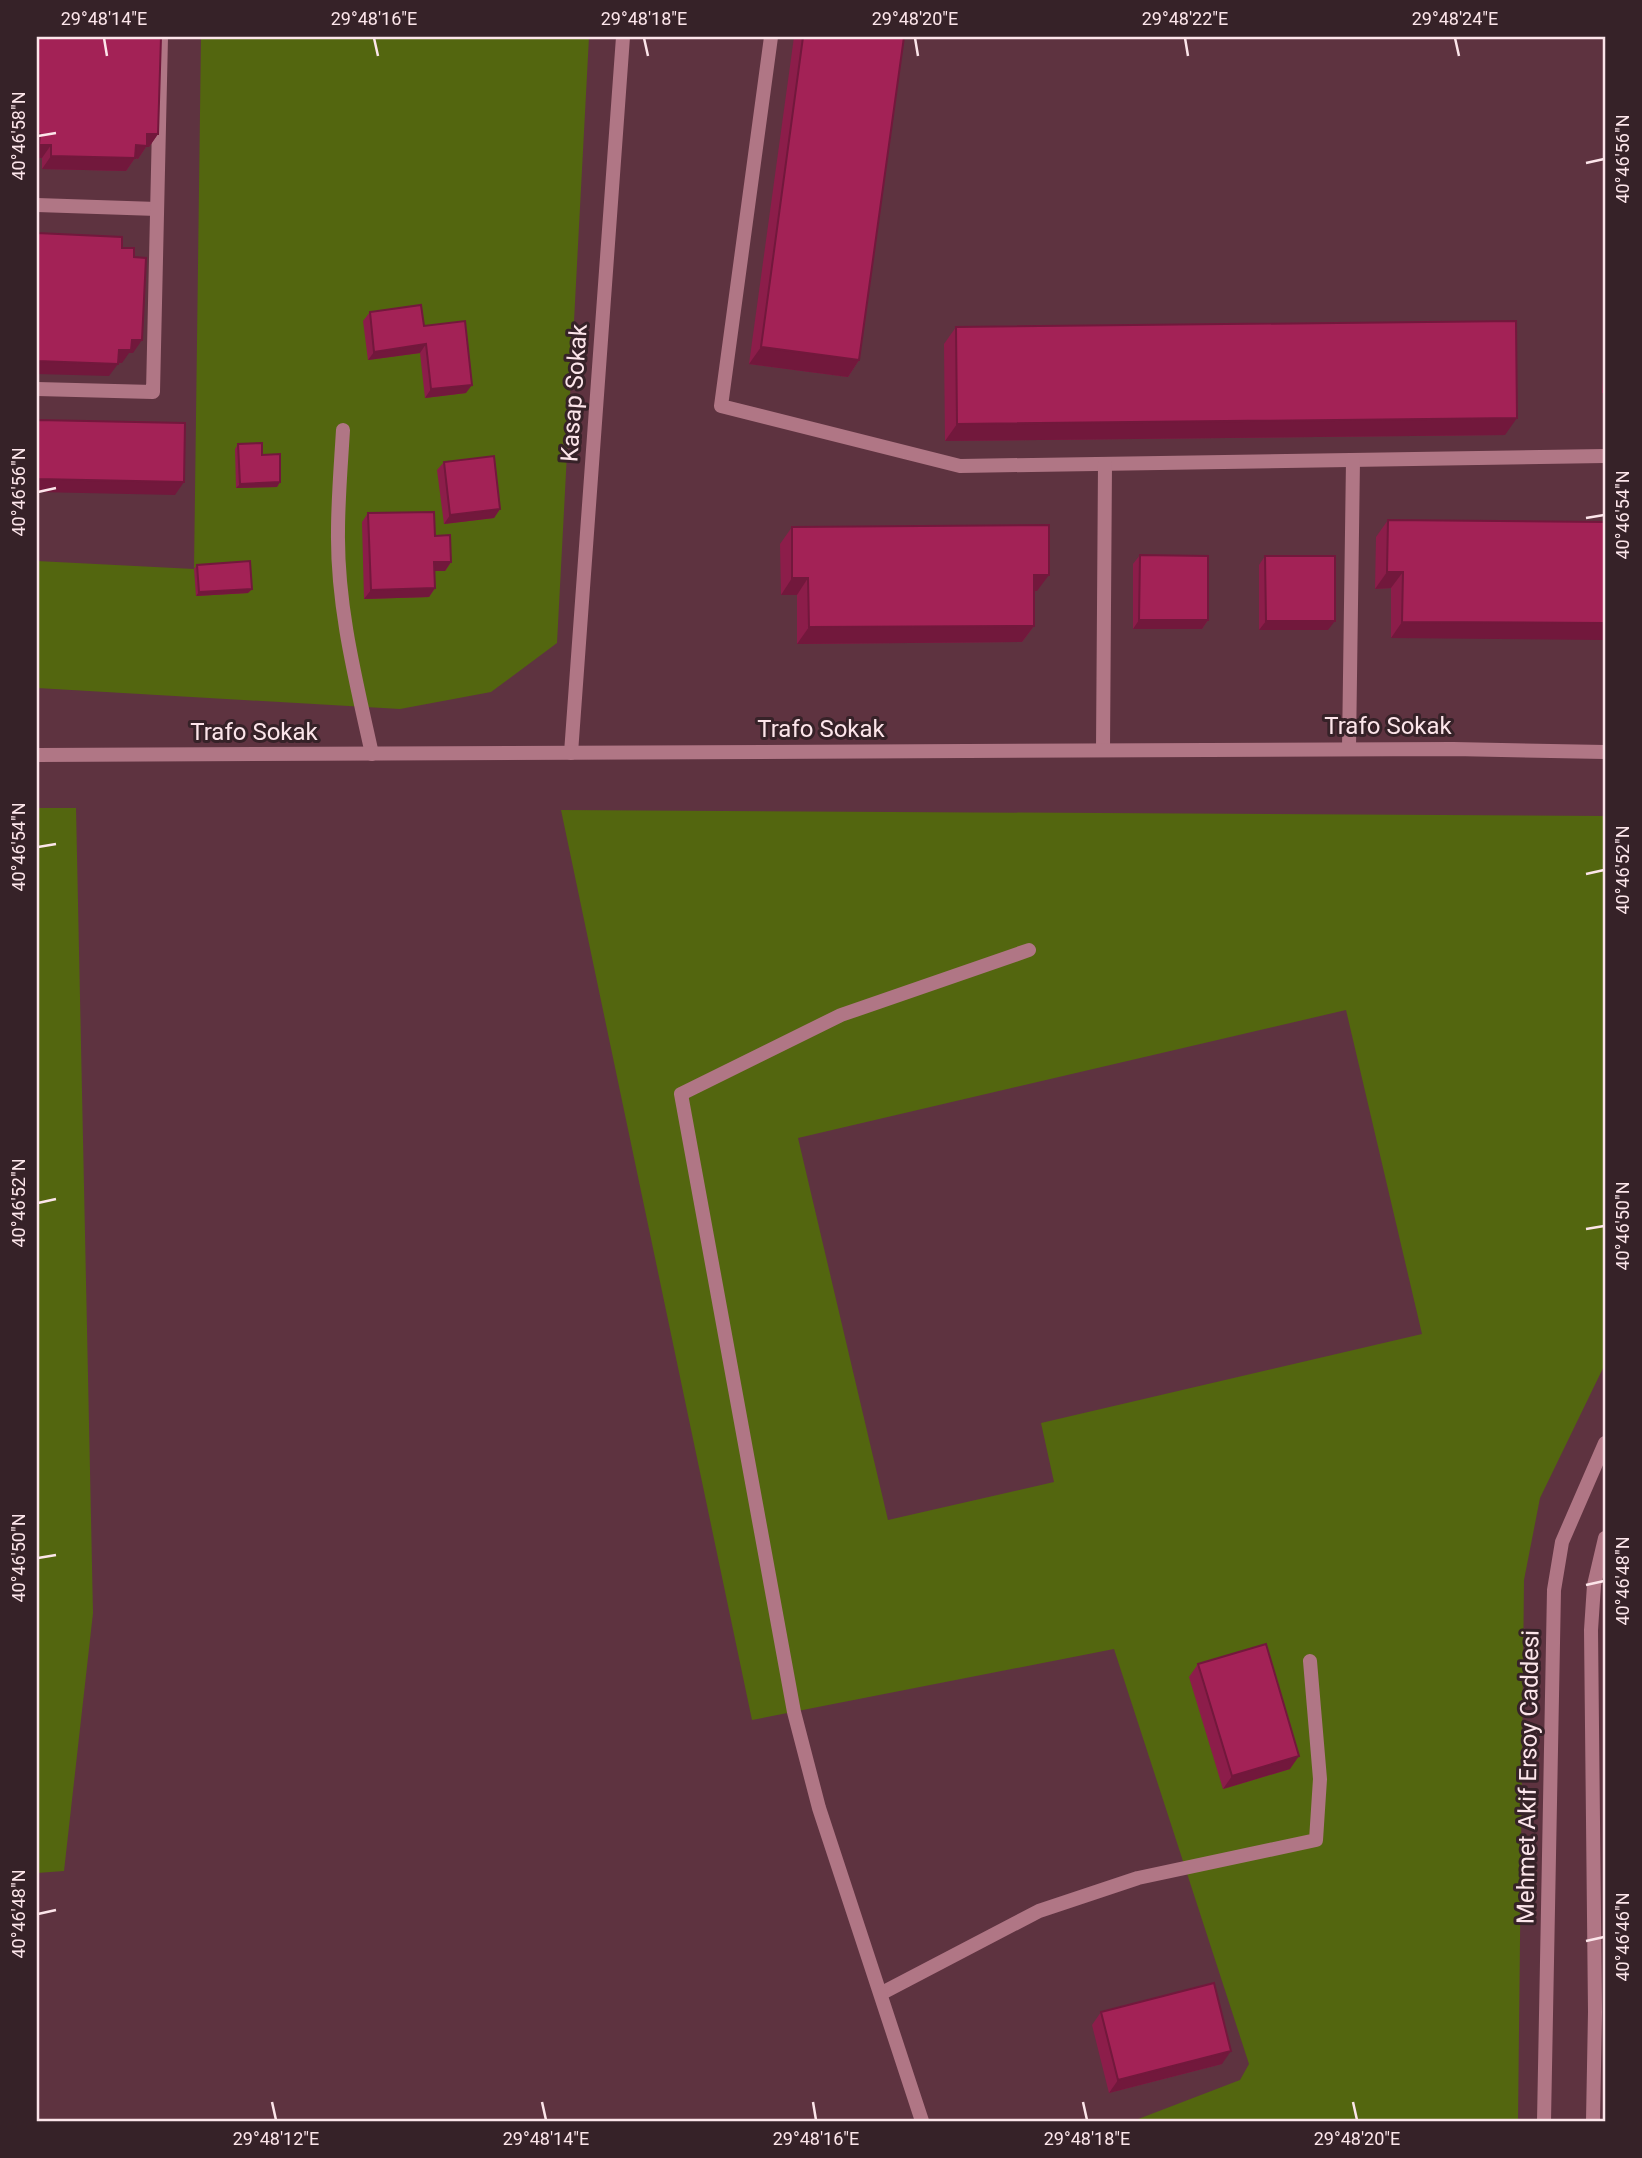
<svg xmlns="http://www.w3.org/2000/svg" width="1642" height="2158" font-family="Roboto,sans-serif">
<style>
.green{fill:#53660f;fill-rule:evenodd}
.lines{fill:none;stroke-linecap:round;stroke-linejoin:round}
.lane{stroke:#b07685;stroke-width:14}
.street{stroke:#b07685;stroke-width:14}
.wall{fill:#8c1d4a}
.shaded-wall{fill:#72183c}
.building{fill:#a32256;stroke:#72183c;stroke-width:2}
.ticks{fill:none;stroke:#fce5ea;stroke-width:2.5}
.labels{text-anchor:middle;dominant-baseline:central;stroke-width:6;stroke-linejoin:round;paint-order:stroke}
.street-label{font-size:24px;fill:#fce5ea;stroke:#362228}
.neatline{fill:none;stroke:#fce5ea;stroke-width:2.5}
.ticks-label{font-size:18px;text-anchor:middle;fill:#fce5ea}
</style>
<rect width="100%" height="100%" fill="#5e3340"/>
<g class="green">
<polygon points="201,37 589,37 557,643 491,692 400,709 37,688 37,561 194,569"/>
<polygon points="37,808 76,808 93,1613 64,1871 37,1873"/>
<path d="M 561,810 L 1605,816 L 1605,1364 L 1540,1498 L 1524,1580 L 1518,2121 L 1133,2121 L 1240,2080 L 1249,2064 L 1114,1649 L 752,1720 ZM 1346,1010 L 1422,1334 L 1041,1423 L 1054,1482 L 888,1520 L 798,1138 Z"/>
</g>
<g class="lines">
<g class="lane">
<polyline points="771,37 721,406 960,466 1605,456"/>
<polyline points="37,205 157,209"/>
<polyline points="37,389 153,392 161,37"/>
<path d="M 343,430 C 341,464 338,498 338,532 C 337,607 356,681 372,754"/>
<polyline points="1349,749 1353,460"/>
<polyline points="1103,750 1105,464"/>
<polyline points="882,1993 1039,1911 1138,1878 1316,1840 1320,1779 1310,1661"/>
<polyline points="922,2121 819,1808 794,1712 681,1094 841,1015 1029,950"/>
</g>
<g class="street">
<polyline points="571,753 623,37"/>
<polyline points="37,755 1453,749 1605,752"/>
<polyline points="1544,2121 1554,1590 1562,1542 1605,1443"/>
<polyline points="1593,2121 1595,2012 1591,1630 1594,1585 1605,1538"/>
</g>
</g>
<g class="wall">
<polygon points="37,37 158,134 149,147 146,147 138,159 135,158 126,171 42,169 42,158 37,158"/>
<polygon points="794,37 904,37 859,360 848,377 749,364"/>
<polygon points="370,312 424,326 466,393 425,398 420,353 368,360 363,321"/>
<polygon points="956,327 1505,435 945,441 944,344"/>
<polygon points="1605,353 1605,393 1602,393"/>
<polygon points="238,444 262,455 280,482 277,487 236,488 235,449"/>
<polygon points="444,462 500,509 494,518 444,524 437,470"/>
<polygon points="368,513 435,536 451,562 445,571 434,571 435,588 429,597 364,599 362,522"/>
<polygon points="1388,520 1605,522 1391,638 1391,588 1375,589 1376,537"/>
<polygon points="792,527 1037,591 1034,591 1034,626 1022,642 797,644 797,595 781,595 780,544"/>
<polygon points="1140,555 1208,620 1202,629 1133,629 1133,564"/>
<polygon points="1265,556 1328,630 1259,630 1259,565"/>
<polygon points="197,565 252,589 248,593 196,596 194,569"/>
<polygon points="1198,1664 1290,1769 1223,1789 1189,1677"/>
<polygon points="1101,2012 1222,2064 1109,2093 1092,2025"/>
</g>
<g class="shaded-wall">
<polygon points="147,134 158,134 149,147 146,147 138,159 135,158 126,171 42,169 51,156 136,145"/>
<polygon points="39,145 51,145 42,158 37,158 37,149"/>
<polygon points="132,340 142,340 133,353 129,353 122,363 110,363 119,350"/>
<polygon points="426,344 420,353 368,360 374,352"/>
<polygon points="761,347 859,360 848,377 749,364"/>
<polygon points="37,361 118,364 109,376 37,374"/>
<polygon points="472,385 466,393 425,398 431,389"/>
<polygon points="1517,418 1505,435 945,441 957,424"/>
<polygon points="37,479 184,482 175,495 37,492"/>
<polygon points="280,482 277,487 236,488 240,484"/>
<polygon points="500,509 494,518 444,524 450,515"/>
<polygon points="434,562 451,562 445,571 428,571"/>
<polygon points="1387,572 1403,572 1391,588 1375,589"/>
<polygon points="1034,575 1049,575 1037,591 1022,591"/>
<polygon points="792,578 808,578 797,595 781,595"/>
<polygon points="435,588 429,597 364,599 371,590"/>
<polygon points="252,589 248,593 196,596 199,592"/>
<polygon points="1139,620 1208,620 1202,629 1133,629"/>
<polygon points="1266,621 1335,621 1328,630 1259,630"/>
<polygon points="1402,622 1605,623 1605,640 1391,638"/>
<polygon points="1034,626 1022,642 797,644 809,627"/>
<polygon points="1299,1756 1290,1769 1223,1789 1232,1776"/>
<polygon points="1231,2051 1222,2064 1109,2093 1118,2080"/>
</g>
<g class="building">
<polygon points="37,37 161,37 158,134 147,134 147,146 136,145 135,158 51,156 51,145 39,145 40,134 37,134"/>
<polygon points="803,37 904,37 859,360 761,347"/>
<polygon points="37,233 122,237 122,248 134,248 134,257 146,258 142,340 132,340 131,350 119,350 118,364 37,361"/>
<polygon points="421,305 424,326 465,321 472,385 431,389 426,344 374,352 370,312"/>
<polygon points="1516,321 1517,418 957,424 956,327"/>
<polygon points="37,420 185,423 184,482 37,479"/>
<polygon points="262,443 262,455 280,454 280,482 240,484 238,444"/>
<polygon points="494,456 500,509 450,515 444,462"/>
<polygon points="434,512 435,536 450,535 451,562 434,562 435,588 371,590 368,513"/>
<polygon points="1388,520 1605,522 1605,623 1402,622 1403,572 1387,572"/>
<polygon points="1049,525 1049,575 1034,575 1034,626 809,627 808,578 792,578 792,527"/>
<polygon points="1140,555 1208,556 1208,620 1139,620"/>
<polygon points="1265,556 1335,556 1335,621 1266,621"/>
<polygon points="250,561 252,589 199,592 197,565"/>
<polygon points="1266,1644 1299,1756 1232,1776 1198,1664"/>
<polygon points="1214,1983 1231,2051 1118,2080 1101,2012"/>
</g>
<path class="ticks" d="M 104,38 L 107,56M 374,38 L 378,56M 644,38 L 648,56M 915,38 L 918,56M 1185,38 L 1188,56M 1455,38 L 1459,56M 38,136 L 56,133M 1586,163 L 1604,159M 38,492 L 56,488M 1586,518 L 1604,515M 38,847 L 56,844M 1586,874 L 1604,870M 38,1203 L 56,1199M 1586,1229 L 1604,1226M 38,1558 L 56,1555M 1586,1585 L 1604,1581M 38,1914 L 56,1910M 1586,1941 L 1604,1937M 272,2102 L 276,2120M 542,2102 L 546,2120M 813,2102 L 816,2120M 1083,2102 L 1087,2120M 1353,2102 L 1357,2120"/>
<g class="labels">
<g class="street-label">
<text transform="translate(574 393) rotate(-86)">Kasap Sokak</text>
<text x="1388" y="726">Trafo Sokak</text>
<text x="821" y="729">Trafo Sokak</text>
<text x="254" y="732">Trafo Sokak</text>
<text transform="translate(1528 1777) rotate(-89)">Mehmet Akif Ersoy Caddesi</text>
</g>
</g>
<rect width="1642" height="2158" fill="none" stroke="#362228" stroke-width="77"/>
<rect x="38" y="38" width="1566" height="2082" class="neatline"/>
<g class="ticks-label">
<text x="104" y="25">29°48'14"E</text>
<text x="374" y="25">29°48'16"E</text>
<text x="644" y="25">29°48'18"E</text>
<text x="915" y="25">29°48'20"E</text>
<text x="1185" y="25">29°48'22"E</text>
<text x="1455" y="25">29°48'24"E</text>
<text transform="translate(19 136) rotate(-90)" y="6">40°46'58"N</text>
<text transform="translate(1623 159) rotate(-90)" y="6">40°46'56"N</text>
<text transform="translate(19 492) rotate(-90)" y="6">40°46'56"N</text>
<text transform="translate(1623 515) rotate(-90)" y="6">40°46'54"N</text>
<text transform="translate(19 847) rotate(-90)" y="6">40°46'54"N</text>
<text transform="translate(1623 870) rotate(-90)" y="6">40°46'52"N</text>
<text transform="translate(19 1203) rotate(-90)" y="6">40°46'52"N</text>
<text transform="translate(1623 1226) rotate(-90)" y="6">40°46'50"N</text>
<text transform="translate(19 1558) rotate(-90)" y="6">40°46'50"N</text>
<text transform="translate(1623 1581) rotate(-90)" y="6">40°46'48"N</text>
<text transform="translate(19 1914) rotate(-90)" y="6">40°46'48"N</text>
<text transform="translate(1623 1937) rotate(-90)" y="6">40°46'46"N</text>
<text x="276" y="2145">29°48'12"E</text>
<text x="546" y="2145">29°48'14"E</text>
<text x="816" y="2145">29°48'16"E</text>
<text x="1087" y="2145">29°48'18"E</text>
<text x="1357" y="2145">29°48'20"E</text>
</g>
</svg>
